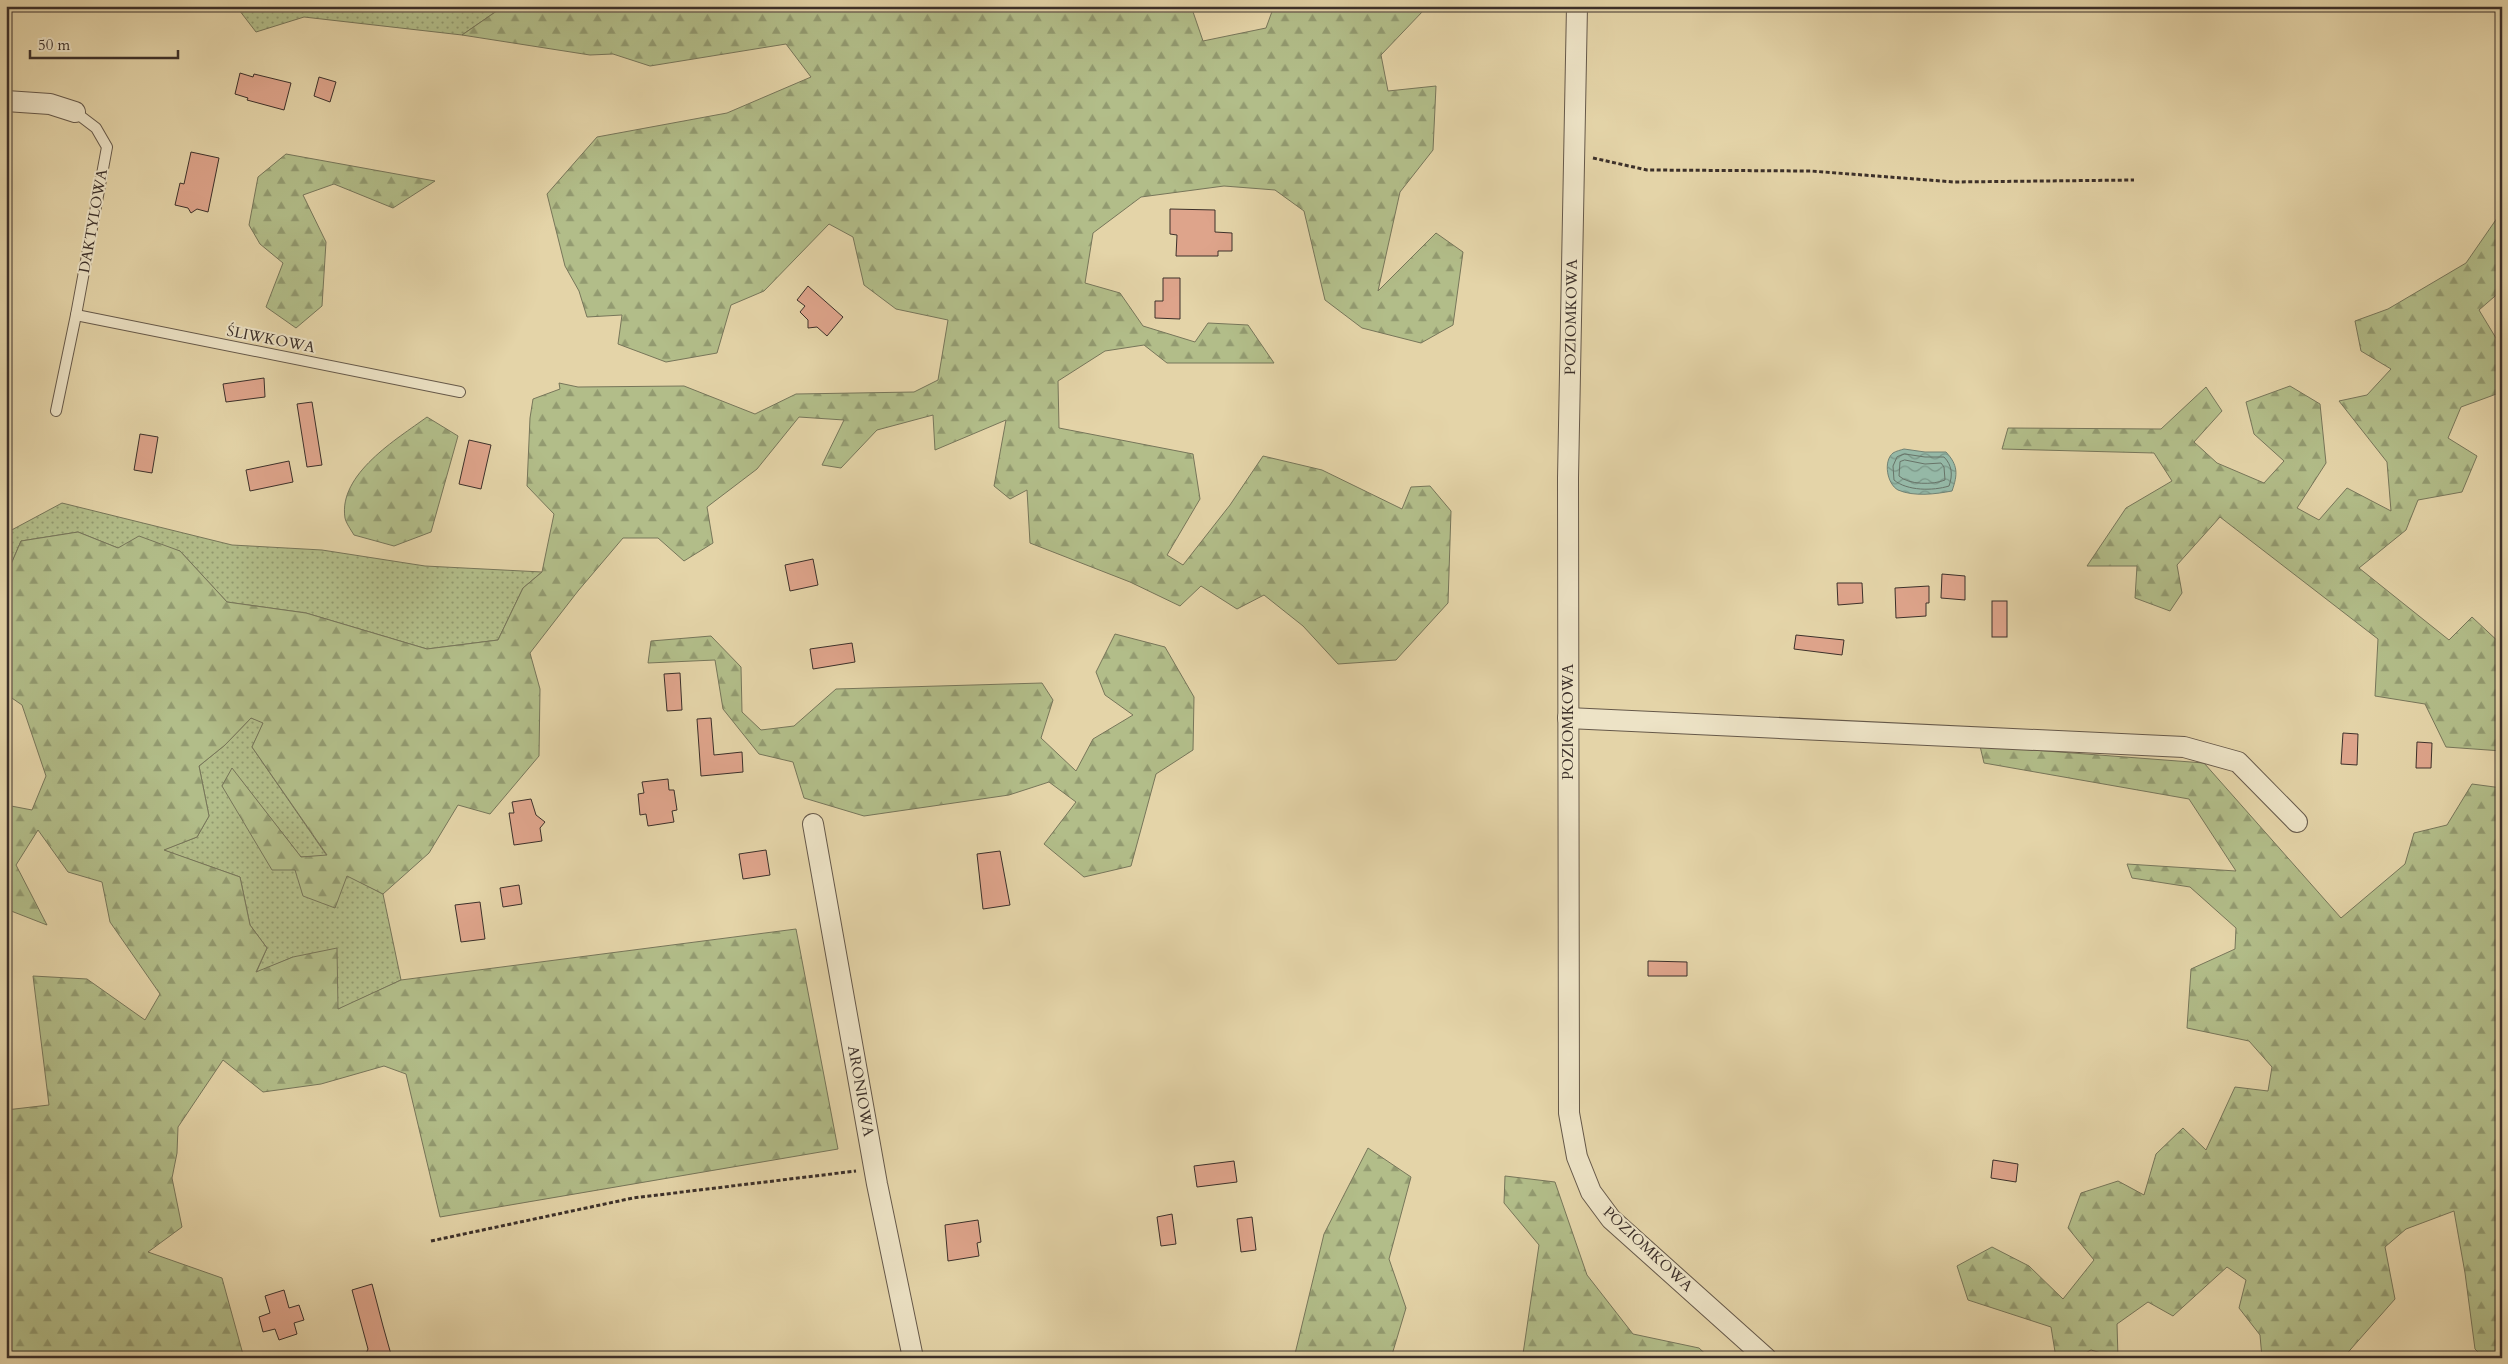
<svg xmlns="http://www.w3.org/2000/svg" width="2508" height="1364" font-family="Cardo,serif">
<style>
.green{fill:url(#green-dots);stroke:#77765a}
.forest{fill:url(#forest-firs);stroke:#77765a}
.water{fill:url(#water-waves);stroke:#718274}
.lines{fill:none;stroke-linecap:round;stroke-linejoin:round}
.shore{stroke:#687468;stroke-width:1}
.building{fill:#dea48b;stroke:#3c302a}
.service-casing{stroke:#66594a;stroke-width:12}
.minor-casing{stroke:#66594a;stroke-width:22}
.path{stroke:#3c302a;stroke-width:3;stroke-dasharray:4 2.5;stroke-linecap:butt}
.service{stroke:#ede3c6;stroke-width:10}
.minor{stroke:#ede3c6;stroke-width:20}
.labels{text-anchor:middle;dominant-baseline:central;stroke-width:4;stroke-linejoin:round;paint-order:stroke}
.street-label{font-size:15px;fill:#3c302a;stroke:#ede3c6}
</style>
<defs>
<pattern id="green-dots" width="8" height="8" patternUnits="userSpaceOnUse" patternTransform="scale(1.25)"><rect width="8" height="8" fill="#b2bd89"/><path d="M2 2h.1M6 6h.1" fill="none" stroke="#929a70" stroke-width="1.8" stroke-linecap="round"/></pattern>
<pattern id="forest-firs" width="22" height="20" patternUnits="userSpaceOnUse" patternTransform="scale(1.25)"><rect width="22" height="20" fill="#b2bd89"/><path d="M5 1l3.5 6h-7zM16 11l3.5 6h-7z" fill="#929a70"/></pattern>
<pattern id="water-waves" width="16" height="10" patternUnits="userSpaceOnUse" patternTransform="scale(1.25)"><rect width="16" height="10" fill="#95b8a6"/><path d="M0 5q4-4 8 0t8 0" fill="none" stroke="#7b9687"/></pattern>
</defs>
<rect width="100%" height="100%" fill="#e4d4a8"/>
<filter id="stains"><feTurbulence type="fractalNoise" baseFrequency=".004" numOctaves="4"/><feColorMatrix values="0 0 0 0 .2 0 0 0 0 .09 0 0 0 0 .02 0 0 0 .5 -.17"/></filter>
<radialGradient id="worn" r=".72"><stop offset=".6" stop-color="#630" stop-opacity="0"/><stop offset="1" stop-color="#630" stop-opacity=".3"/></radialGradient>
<g class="green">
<polygon points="236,6 504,6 462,35 304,17 256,32"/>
<polygon points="62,503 232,545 322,550 425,566 542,572 523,588 498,640 427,649 306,613 227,602 180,551 118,548 78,532 21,541 6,576 6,533"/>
<polygon points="251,718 264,722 252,747 327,856 301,857 232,769 222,786 295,870 347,875 383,894 401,980 337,1010 293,957 256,973 267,948 250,925 240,877 163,850 197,837 209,816 199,766 225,745"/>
</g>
<g class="forest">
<polygon points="504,6 1191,6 1203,41 1266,28 1274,6 1422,6 1423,11 1381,55 1388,91 1436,86 1433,150 1400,192 1378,291 1436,233 1463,252 1453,325 1421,343 1362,328 1325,300 1304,211 1275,190 1224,186 1141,197 1093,233 1085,283 1120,293 1143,326 1195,342 1208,323 1248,325 1274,363 1167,363 1144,345 1105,351 1058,381 1059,428 1193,454 1200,499 1167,555 1183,565 1230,505 1263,456 1322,470 1402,509 1411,487 1430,486 1451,511 1448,603 1396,660 1338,664 1303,626 1264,595 1237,609 1201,586 1180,606 1130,582 1030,543 1027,490 1010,499 994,486 1006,420 935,450 933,415 877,430 841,468 822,465 844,420 799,417 757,469 707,507 713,543 684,561 658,538 623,538 578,591 530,653 540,689 539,756 490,814 458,805 429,853 383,894 347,876 335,908 303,896 295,870 272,870 222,786 232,768 301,857 327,855 252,747 263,723 251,718 225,745 199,766 209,816 197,837 164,850 240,877 250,925 267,948 256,972 293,957 337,948 338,1009 401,980 796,929 838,1149 440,1217 406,1074 384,1066 321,1084 263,1092 223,1060 178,1127 177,1153 172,1178 182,1227 148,1252 222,1278 244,1358 11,1358 6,1339 6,1110 49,1105 33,976 87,979 145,1020 160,994 110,922 102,882 68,872 38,830 16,865 47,925 6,909 6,805 32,810 46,776 22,705 6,694 6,576 21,541 78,532 118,548 139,536 180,551 227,602 306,613 427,649 498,640 523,588 542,572 554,514 527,486 530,418 533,399 560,389 559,383 578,387 684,386 755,414 796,394 914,392 938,380 948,320 896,309 864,285 853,237 829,224 764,291 731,305 717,353 666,362 618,344 622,315 587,317 579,291 565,266 547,194 597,137 727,113 811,77 786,44 650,66 613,54 590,55 462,35"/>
<polygon points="286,154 435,181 393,208 334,184 303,195 326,242 322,306 296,328 266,307 283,263 260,244 249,225 258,177"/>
<polygon points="2502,211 2502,290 2479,310 2502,348 2502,392 2461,407 2448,438 2477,456 2462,492 2418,500 2406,530 2359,568 2449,640 2472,617 2502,645 2502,751 2446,747 2425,704 2375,696 2378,639 2220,517 2177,565 2182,593 2170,611 2135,598 2137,566 2087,566 2126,508 2172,481 2154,453 2002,449 2008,428 2161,429 2206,387 2222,411 2194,442 2217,463 2264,483 2284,461 2254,434 2246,402 2290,386 2320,404 2326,463 2297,508 2319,520 2347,488 2391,511 2387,462 2339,401 2367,395 2391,369 2361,351 2355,321 2388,309 2466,263"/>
<path d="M 427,417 L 458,436 L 431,532 L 394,546 L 354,535 C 351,530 346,523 345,518 C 338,474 397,439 427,417 Z"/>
<polygon points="1115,634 1165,647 1194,697 1193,750 1156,774 1131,866 1084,877 1044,844 1076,802 1049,782 1009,795 864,816 804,798 793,762 759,754 723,709 715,660 648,663 651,641 711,636 741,667 742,712 761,730 794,726 836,689 1042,683 1053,700 1041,738 1076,771 1093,739 1133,715 1105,695 1096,672"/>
<polygon points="1980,746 2204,763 2341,918 2405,864 2414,833 2447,825 2472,784 2502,788 2502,1358 2484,1358 2475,1349 2465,1273 2454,1211 2406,1229 2385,1247 2395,1299 2343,1358 2262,1358 2260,1335 2239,1308 2246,1280 2227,1267 2173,1316 2148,1302 2117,1324 2118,1358 2091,1350 2076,1358 2056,1358 2051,1327 1968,1300 1957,1266 1992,1247 2029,1266 2063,1299 2094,1260 2068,1228 2081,1193 2118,1181 2144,1195 2156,1154 2183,1128 2206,1150 2235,1087 2268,1091 2272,1067 2249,1041 2187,1028 2191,969 2235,949 2236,928 2190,887 2132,878 2127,864 2236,871 2189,799 1984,763"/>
<polygon points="1368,1148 1411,1177 1389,1259 1406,1308 1391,1358 1294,1358 1324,1234"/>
<polygon points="1505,1176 1555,1182 1587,1275 1633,1334 1699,1348 1710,1358 1519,1358 1523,1354 1539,1245 1504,1203"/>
</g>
<path class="water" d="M 1904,449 L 1925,452 L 1946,452 C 1958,465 1958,474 1952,491 C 1936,494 1914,497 1898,490 C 1887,484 1883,461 1893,453 C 1896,451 1901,450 1904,449 Z"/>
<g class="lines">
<g class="shore">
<path d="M 1905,454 L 1925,457 L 1944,457 C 1952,465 1953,475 1949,486 C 1933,491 1907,491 1894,480 L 1893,466 L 1897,457 Z"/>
<path d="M 1905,460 L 1925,464 L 1941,463 L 1944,467 L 1945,480 C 1933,485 1909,485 1899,476 L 1900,462 Z"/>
</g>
</g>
<g class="building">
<polygon points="240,73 253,77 254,74 291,83 284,110 247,100 248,98 235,94"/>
<polygon points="319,77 336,82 330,102 314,96"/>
<polygon points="191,152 219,158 208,212 197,209 191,213 188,208 175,205 180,183 184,184"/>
<polygon points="1170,209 1215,210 1215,232 1232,233 1232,251 1218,251 1218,256 1176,256 1177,235 1170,234"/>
<polygon points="1163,278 1180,278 1180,319 1155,318 1155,301 1163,301"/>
<polygon points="808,286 843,317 827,336 817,327 808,328 808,320 800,312 805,306 797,300"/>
<polygon points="264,378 265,397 226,402 223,384"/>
<polygon points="312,402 322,465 307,467 297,404"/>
<polygon points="140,434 158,437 152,473 134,470"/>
<polygon points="469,440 491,445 481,489 459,484"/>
<polygon points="289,461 293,482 250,491 246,470"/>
<polygon points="813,559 818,585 790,591 785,565"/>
<polygon points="1942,574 1965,576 1965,600 1941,598"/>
<polygon points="1837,583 1862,583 1863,603 1838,605"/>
<polygon points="1929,586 1929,603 1926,603 1926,616 1896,618 1895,588"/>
<rect x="1992" y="601" width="15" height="36"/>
<polygon points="1796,635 1844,640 1842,655 1794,649"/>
<polygon points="852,643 855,662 813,669 810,649"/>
<polygon points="680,673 682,710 667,711 664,674"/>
<polygon points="711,718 714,755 742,752 743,772 701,776 697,719"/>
<polygon points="2343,733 2358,734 2357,765 2341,764"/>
<polygon points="2417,742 2432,743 2431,768 2416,768"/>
<polygon points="668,779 669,790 674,790 677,810 672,811 674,822 648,826 646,814 640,815 638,794 644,793 642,782"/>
<polygon points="531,799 536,815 545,822 540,828 542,841 514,845 509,813 514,813 512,802"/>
<polygon points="766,850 770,875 743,879 739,854"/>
<polygon points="1000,851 1010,905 983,909 977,854"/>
<polygon points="519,885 522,904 503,907 500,888"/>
<polygon points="480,902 485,939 461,942 455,905"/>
<polygon points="1648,961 1687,962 1687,976 1648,976"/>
<polygon points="1993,1160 2018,1164 2016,1182 1991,1178"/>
<polygon points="1234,1161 1237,1182 1197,1187 1194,1166"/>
<polygon points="1172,1214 1176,1244 1161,1246 1157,1217"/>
<polygon points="1252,1217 1256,1250 1241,1252 1237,1219"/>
<polygon points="978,1220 981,1242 977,1243 979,1256 948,1261 945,1225"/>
<polygon points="372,1284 383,1326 392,1358 364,1358 368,1349 352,1290"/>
<polygon points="284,1290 289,1308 299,1305 304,1320 294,1323 297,1334 279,1340 275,1329 263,1332 259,1317 270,1313 265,1296"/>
</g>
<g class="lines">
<g class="service-casing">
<g id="service">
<polyline points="76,315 460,392"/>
<polyline points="56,411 76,315 107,147 96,128 75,112"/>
</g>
</g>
<g class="minor-casing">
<g id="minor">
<polyline points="1577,6 1568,478 1569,1113 1577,1157 1591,1192 1611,1219 1766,1358"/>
<polyline points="6,101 50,104 75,112"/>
<polyline points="1568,718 2184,747 2238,762 2297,822"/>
<polyline points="813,824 877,1184 913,1358"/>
</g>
</g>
<g class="path">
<polyline points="1593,158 1647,170 1811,171 1954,182 2134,180"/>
<polyline points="431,1241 633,1198 856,1171"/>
</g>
<use href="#service" class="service"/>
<use href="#minor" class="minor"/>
</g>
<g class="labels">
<g class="street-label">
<text transform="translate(93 221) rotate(-80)">DAKTYLOWA</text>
<text transform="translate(1571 317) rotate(-89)">POZIOMKOWA</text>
<text transform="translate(271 339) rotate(11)">ŚLIWKOWA</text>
<text transform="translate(1568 722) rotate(-90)">POZIOMKOWA</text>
<text transform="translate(861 1091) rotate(80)">ARONIOWA</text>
<text transform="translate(1648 1249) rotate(43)">POZIOMKOWA</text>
</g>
</g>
<rect width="2508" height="1364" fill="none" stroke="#e4d4a8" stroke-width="25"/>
<rect x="8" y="8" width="2493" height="1349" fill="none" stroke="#3c302a" stroke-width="2.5"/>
<rect x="12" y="12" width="2483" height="1339" fill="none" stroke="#3c302a"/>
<path d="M30 50v8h148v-8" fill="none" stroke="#3c302a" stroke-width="2.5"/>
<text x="38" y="50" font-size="15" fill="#3c302a" stroke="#ede3c6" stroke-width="4" paint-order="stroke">50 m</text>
<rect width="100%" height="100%" filter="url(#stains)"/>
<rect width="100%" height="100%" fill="url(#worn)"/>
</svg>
